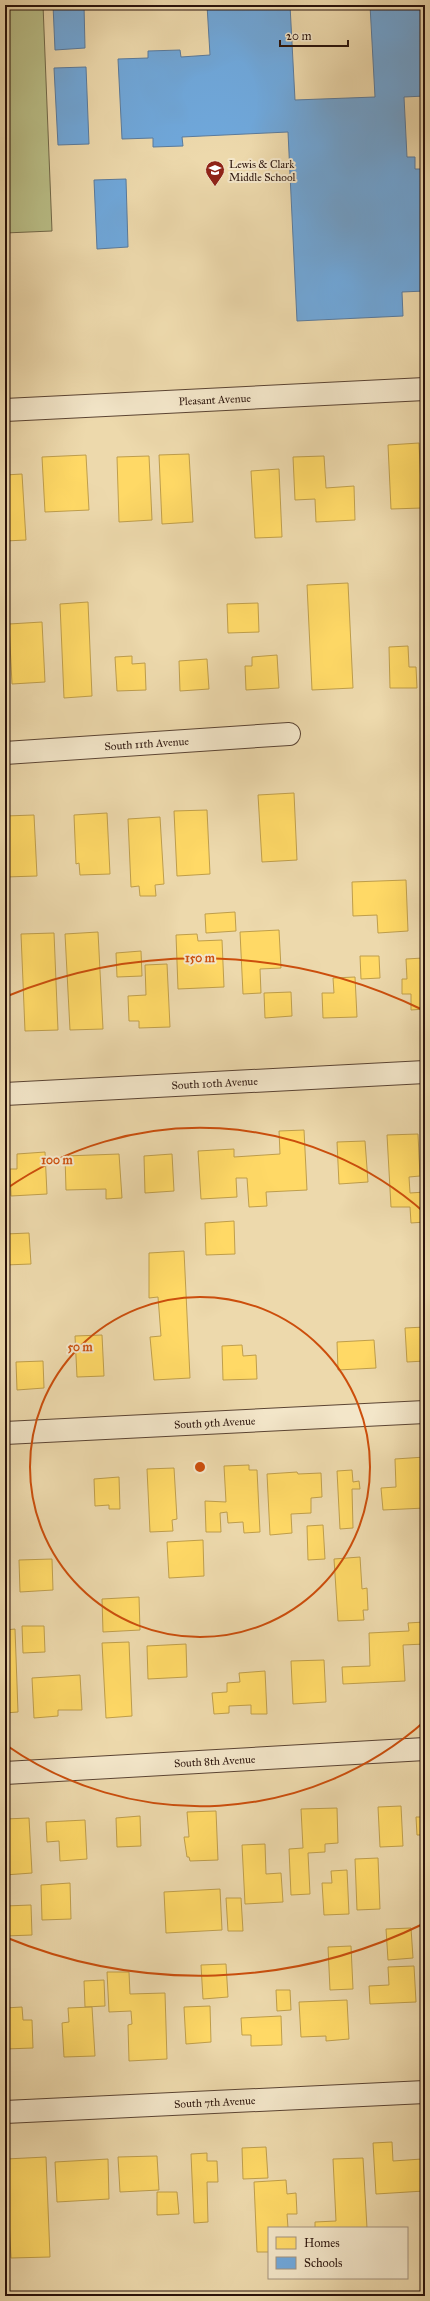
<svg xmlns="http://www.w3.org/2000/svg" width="430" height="2301" font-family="'IM FELL Great Primer',serif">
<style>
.green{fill:#babf88;stroke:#72694a}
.homes{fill:#ffd966;stroke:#bf9e4b}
.schools{fill:#6fa8dc;stroke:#5a7b9d}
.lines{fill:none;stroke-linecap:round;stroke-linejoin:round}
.street-casing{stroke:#5b4433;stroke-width:24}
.street{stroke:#f3e6c9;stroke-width:22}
.ring{fill:none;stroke:#cc4e0c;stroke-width:2}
.labels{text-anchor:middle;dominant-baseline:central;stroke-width:4;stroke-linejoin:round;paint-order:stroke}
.poi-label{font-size:11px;fill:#2a130b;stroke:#f3e6c9;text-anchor:start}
.street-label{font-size:11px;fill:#2a130b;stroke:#f3e6c9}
.centre{fill:#cc4e0c;stroke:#f3e6c9;stroke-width:2}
.ring-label{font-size:12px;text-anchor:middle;font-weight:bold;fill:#cc4e0c;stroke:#f3e6c9;stroke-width:4;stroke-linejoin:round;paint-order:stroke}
</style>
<rect width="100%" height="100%" fill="#edd9ac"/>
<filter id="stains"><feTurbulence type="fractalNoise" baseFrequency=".005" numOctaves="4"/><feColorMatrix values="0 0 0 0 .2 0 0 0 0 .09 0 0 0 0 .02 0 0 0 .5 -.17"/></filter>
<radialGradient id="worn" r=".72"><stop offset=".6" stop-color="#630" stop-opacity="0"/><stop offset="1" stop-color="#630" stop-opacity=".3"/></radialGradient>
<polygon class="green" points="5,5 43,5 52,231 5,233"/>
<g class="homes">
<polygon points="419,443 422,508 391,509 388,445"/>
<polygon points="189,454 193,522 162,524 159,455"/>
<polygon points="86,455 89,510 45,512 42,457"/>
<polygon points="149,456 152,520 119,522 117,457"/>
<polygon points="324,456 326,488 354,486 355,520 316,522 315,499 295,500 293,457"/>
<polygon points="279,469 282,537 255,538 251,471"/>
<polygon points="22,474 26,540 5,541 5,475"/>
<polygon points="348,583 353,688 312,690 307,585"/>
<polygon points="88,602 92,696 64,698 60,604"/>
<polygon points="258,603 259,632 228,633 227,604"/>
<polygon points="42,622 45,682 12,684 9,624"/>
<polygon points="408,646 409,667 416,667 417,688 390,688 389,647"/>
<polygon points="277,655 279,688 246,690 245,666 252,666 252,657"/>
<polygon points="132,656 132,664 145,663 146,690 117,691 115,657"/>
<polygon points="207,659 209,689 180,691 179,661"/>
<polygon points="294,793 297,860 262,862 258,795"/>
<polygon points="207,810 210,874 177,876 174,811"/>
<polygon points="107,813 110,874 80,875 79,863 76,864 74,815"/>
<polygon points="34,815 37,876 5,877 5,816"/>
<polygon points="160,817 164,884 155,885 156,896 140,896 139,886 131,887 128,819"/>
<polygon points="406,880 408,931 378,933 377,915 353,916 352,882"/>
<polygon points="235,912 236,931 206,933 205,914"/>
<polygon points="279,930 281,968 260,969 261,993 243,994 240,932"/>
<polygon points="98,932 103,1029 70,1030 65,934"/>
<polygon points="54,933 58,1030 25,1031 21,934"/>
<polygon points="197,934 198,941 222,940 224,987 178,989 176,935"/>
<polygon points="425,950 425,1009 411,1010 411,994 402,994 402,979 407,979 406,959 423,958 422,951"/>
<polygon points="141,951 142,976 117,977 116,953"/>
<polygon points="360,956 379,956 380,978 361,979"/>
<polygon points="167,964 170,1027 139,1028 139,1021 129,1021 128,996 146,995 145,965"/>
<polygon points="355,977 357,1017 323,1018 322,993 334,993 333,978"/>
<polygon points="291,992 292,1016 265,1018 264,993"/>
<polygon points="304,1130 307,1190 266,1192 267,1206 249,1207 247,1178 236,1178 237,1197 201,1199 198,1151 234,1149 234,1157 280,1154 279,1131"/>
<polygon points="418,1134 420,1176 409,1177 410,1193 425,1192 425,1222 411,1223 410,1207 391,1207 387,1135"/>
<polygon points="365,1141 368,1182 339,1184 337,1142"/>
<polygon points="45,1152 47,1194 11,1196 10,1169 17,1169 17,1154"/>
<polygon points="119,1154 122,1198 106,1199 106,1189 66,1190 65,1156"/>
<polygon points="172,1154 174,1191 145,1193 144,1156"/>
<polygon points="234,1221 235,1254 206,1255 205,1223"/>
<polygon points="29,1233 31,1264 5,1265 5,1234"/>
<polygon points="184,1251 190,1378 154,1380 150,1337 161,1336 158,1297 149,1298 149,1253"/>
<polygon points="425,1327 425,1361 407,1362 405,1328"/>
<polygon points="102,1335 104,1376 77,1377 75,1336"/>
<polygon points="374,1340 376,1368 338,1370 337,1342"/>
<polygon points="242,1345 243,1356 256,1355 257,1379 223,1380 222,1346"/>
<polygon points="43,1361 44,1388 17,1390 16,1362"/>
<polygon points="425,1457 425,1508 383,1510 381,1488 396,1487 395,1459"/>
<polygon points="249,1465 249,1470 257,1470 260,1532 244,1533 243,1522 228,1523 227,1512 220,1513 221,1532 206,1532 205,1501 226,1502 224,1466"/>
<polygon points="174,1468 177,1519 172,1520 173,1531 150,1532 147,1469"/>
<polygon points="352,1470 353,1482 359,1481 360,1489 352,1489 353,1528 340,1529 337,1471"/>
<polygon points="297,1472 298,1474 321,1473 322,1497 311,1498 311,1513 291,1514 292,1533 270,1535 267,1474"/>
<polygon points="119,1477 120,1509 109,1509 109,1505 95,1506 94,1479"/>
<polygon points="323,1525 325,1559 308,1560 307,1526"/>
<polygon points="203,1540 204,1576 169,1578 167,1542"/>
<polygon points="360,1557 362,1589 367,1588 368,1610 363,1610 364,1620 338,1621 334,1559"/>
<polygon points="52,1559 53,1590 20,1592 19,1560"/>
<polygon points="139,1597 140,1630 103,1632 102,1599"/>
<polygon points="424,1622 425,1644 403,1645 405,1681 343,1684 342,1667 370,1666 369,1633 409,1631 408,1623"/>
<polygon points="22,1626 44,1626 45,1652 23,1653"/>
<polygon points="15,1629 18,1712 5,1713 5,1630"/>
<polygon points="129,1642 132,1716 106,1718 102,1643"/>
<polygon points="186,1644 187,1677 148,1679 147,1646"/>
<polygon points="324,1660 326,1702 293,1704 291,1661"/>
<polygon points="265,1671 267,1714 251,1714 251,1705 229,1706 229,1713 214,1714 212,1693 227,1692 227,1683 240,1682 239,1673"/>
<polygon points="80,1675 82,1710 58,1710 58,1716 34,1718 32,1678"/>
<polygon points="401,1806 403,1846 380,1847 378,1807"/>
<polygon points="337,1808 338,1843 325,1844 325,1852 308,1853 310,1894 291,1895 289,1849 303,1848 301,1809"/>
<polygon points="216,1811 218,1860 190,1861 189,1857 187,1857 184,1837 189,1837 187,1812"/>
<polygon points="140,1816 141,1846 117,1847 116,1818"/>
<polygon points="416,1817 425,1817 425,1835 417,1835"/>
<polygon points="29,1818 32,1873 5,1875 5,1819"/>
<polygon points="85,1820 87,1859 60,1861 59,1841 47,1842 46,1822"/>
<polygon points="265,1844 266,1874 281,1873 283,1902 245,1904 242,1845"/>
<polygon points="378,1858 380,1909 357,1910 355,1859"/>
<polygon points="347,1870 349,1914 324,1915 322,1883 332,1883 331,1871"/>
<polygon points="70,1883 71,1919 42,1920 41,1885"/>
<polygon points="220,1889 222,1930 166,1933 164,1892"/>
<polygon points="226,1898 241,1898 243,1931 228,1931"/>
<polygon points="31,1905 32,1935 5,1936 5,1906"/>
<polygon points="411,1928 413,1958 388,1960 386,1929"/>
<polygon points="351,1946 353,1989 330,1990 328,1947"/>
<polygon points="226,1964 228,1997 203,1999 201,1965"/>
<polygon points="414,1966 416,2002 370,2004 369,1986 389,1985 388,1967"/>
<polygon points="107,1972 129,1972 130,1994 165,1993 167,2059 129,2061 128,2025 132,2024 131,2011 109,2012"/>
<polygon points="104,1980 105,2006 85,2007 84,1981"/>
<polygon points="276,1990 290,1990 291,2010 277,2011"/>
<polygon points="347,2000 349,2039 326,2041 326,2036 301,2037 299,2002"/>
<polygon points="210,2006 211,2042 186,2044 184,2007"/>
<polygon points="22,2007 23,2020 32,2020 33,2048 5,2049 5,2008"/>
<polygon points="92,2007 95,2056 64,2057 62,2023 69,2022 68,2008"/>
<polygon points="281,2016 282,2045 251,2046 251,2035 242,2035 241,2018"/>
<polygon points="392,2142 393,2161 422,2159 424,2191 376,2194 373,2143"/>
<polygon points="266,2147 268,2178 243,2179 242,2148"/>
<polygon points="207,2153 207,2161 217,2161 218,2182 207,2182 208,2222 194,2223 191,2154"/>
<polygon points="157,2156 159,2190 120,2192 118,2157"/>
<polygon points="46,2157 50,2257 11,2258 6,2159"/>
<polygon points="363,2158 367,2228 315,2228 315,2222 336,2221 333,2159"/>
<polygon points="108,2159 109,2199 57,2202 55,2162"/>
<polygon points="286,2180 287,2194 296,2193 297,2214 287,2214 288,2228 269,2228 269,2252 257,2252 254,2182"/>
<polygon points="157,2192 177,2192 179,2214 157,2215"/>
</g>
<g class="schools">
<polygon points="53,5 84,5 85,48 55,50"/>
<polygon points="207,5 290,5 295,100 375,97 370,5 425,5 425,96 404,97 407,157 415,157 415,169 425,169 425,291 402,292 403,316 297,321 288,132 182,137 183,146 153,147 153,138 122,139 118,59 148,58 148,51 180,50 181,57 210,55"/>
<polygon points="86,67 89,144 58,145 54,68"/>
<polygon points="126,179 128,247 97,249 94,180"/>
</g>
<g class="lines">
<g class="street-casing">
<g id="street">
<path id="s1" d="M 5,410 L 425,389"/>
<path id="s2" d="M 5,753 L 289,734"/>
<path id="s3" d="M 5,1094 L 425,1072"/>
<path id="s4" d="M 5,1433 L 425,1412"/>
<path id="s5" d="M 5,1773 L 425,1749"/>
<path id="s6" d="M 5,2112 L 425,2092"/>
</g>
</g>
<use href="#street" class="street"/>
</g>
<g class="ring">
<circle cx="200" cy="1467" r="170"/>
<path d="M425 1721A339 339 0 0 1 6 1745M6 1189A339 339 0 0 1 425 1213"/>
<path d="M423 1924A509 509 0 0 1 5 1937M5 997A509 509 0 0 1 423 1010"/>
</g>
<defs>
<g id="school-pin" transform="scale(1)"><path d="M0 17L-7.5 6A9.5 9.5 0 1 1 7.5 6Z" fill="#8f2418" stroke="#f3e6c9"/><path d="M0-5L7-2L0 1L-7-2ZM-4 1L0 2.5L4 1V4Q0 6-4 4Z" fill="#fff"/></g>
</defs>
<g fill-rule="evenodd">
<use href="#school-pin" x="215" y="170"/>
</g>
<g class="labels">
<g class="poi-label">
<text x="229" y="164">Lewis &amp; Clark<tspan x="229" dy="13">Middle School</tspan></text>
</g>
<g class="street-label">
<text stroke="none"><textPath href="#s1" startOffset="210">Pleasant Avenue</textPath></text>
<text stroke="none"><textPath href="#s2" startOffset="142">South 11th Avenue</textPath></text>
<text stroke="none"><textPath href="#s3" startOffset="210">South 10th Avenue</textPath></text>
<text stroke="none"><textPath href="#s4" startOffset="210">South 9th Avenue</textPath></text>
<text stroke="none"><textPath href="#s5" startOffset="210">South 8th Avenue</textPath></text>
<text stroke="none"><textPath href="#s6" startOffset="210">South 7th Avenue</textPath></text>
</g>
</g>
<circle cx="200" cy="1467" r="6" class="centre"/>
<g class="ring-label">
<text x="200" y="962">150 m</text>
<text x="57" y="1164">100 m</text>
<text x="80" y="1351">50 m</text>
</g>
<rect width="430" height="2301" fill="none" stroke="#edd9ac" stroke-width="20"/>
<rect x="6" y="6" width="418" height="2289" fill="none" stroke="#2a130b" stroke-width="2"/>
<rect x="10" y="10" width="410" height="2281" fill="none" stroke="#2a130b"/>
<rect x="268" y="2227" width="140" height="52" fill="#f3e6c9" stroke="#a3927d"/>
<rect x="276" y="2237" width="20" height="12" fill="#ffd966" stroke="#a3927d"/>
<text x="304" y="2247" font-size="12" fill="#2a130b">Homes</text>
<rect x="276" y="2257" width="20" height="12" fill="#6fa8dc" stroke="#a3927d"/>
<text x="304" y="2267" font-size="12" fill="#2a130b">Schools</text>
<path d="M280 40v6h68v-6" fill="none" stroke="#2a130b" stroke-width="2"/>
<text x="286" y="40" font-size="12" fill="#2a130b" stroke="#f3e6c9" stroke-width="3" paint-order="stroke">20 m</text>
<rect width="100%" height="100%" filter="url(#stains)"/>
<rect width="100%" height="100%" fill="url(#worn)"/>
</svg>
